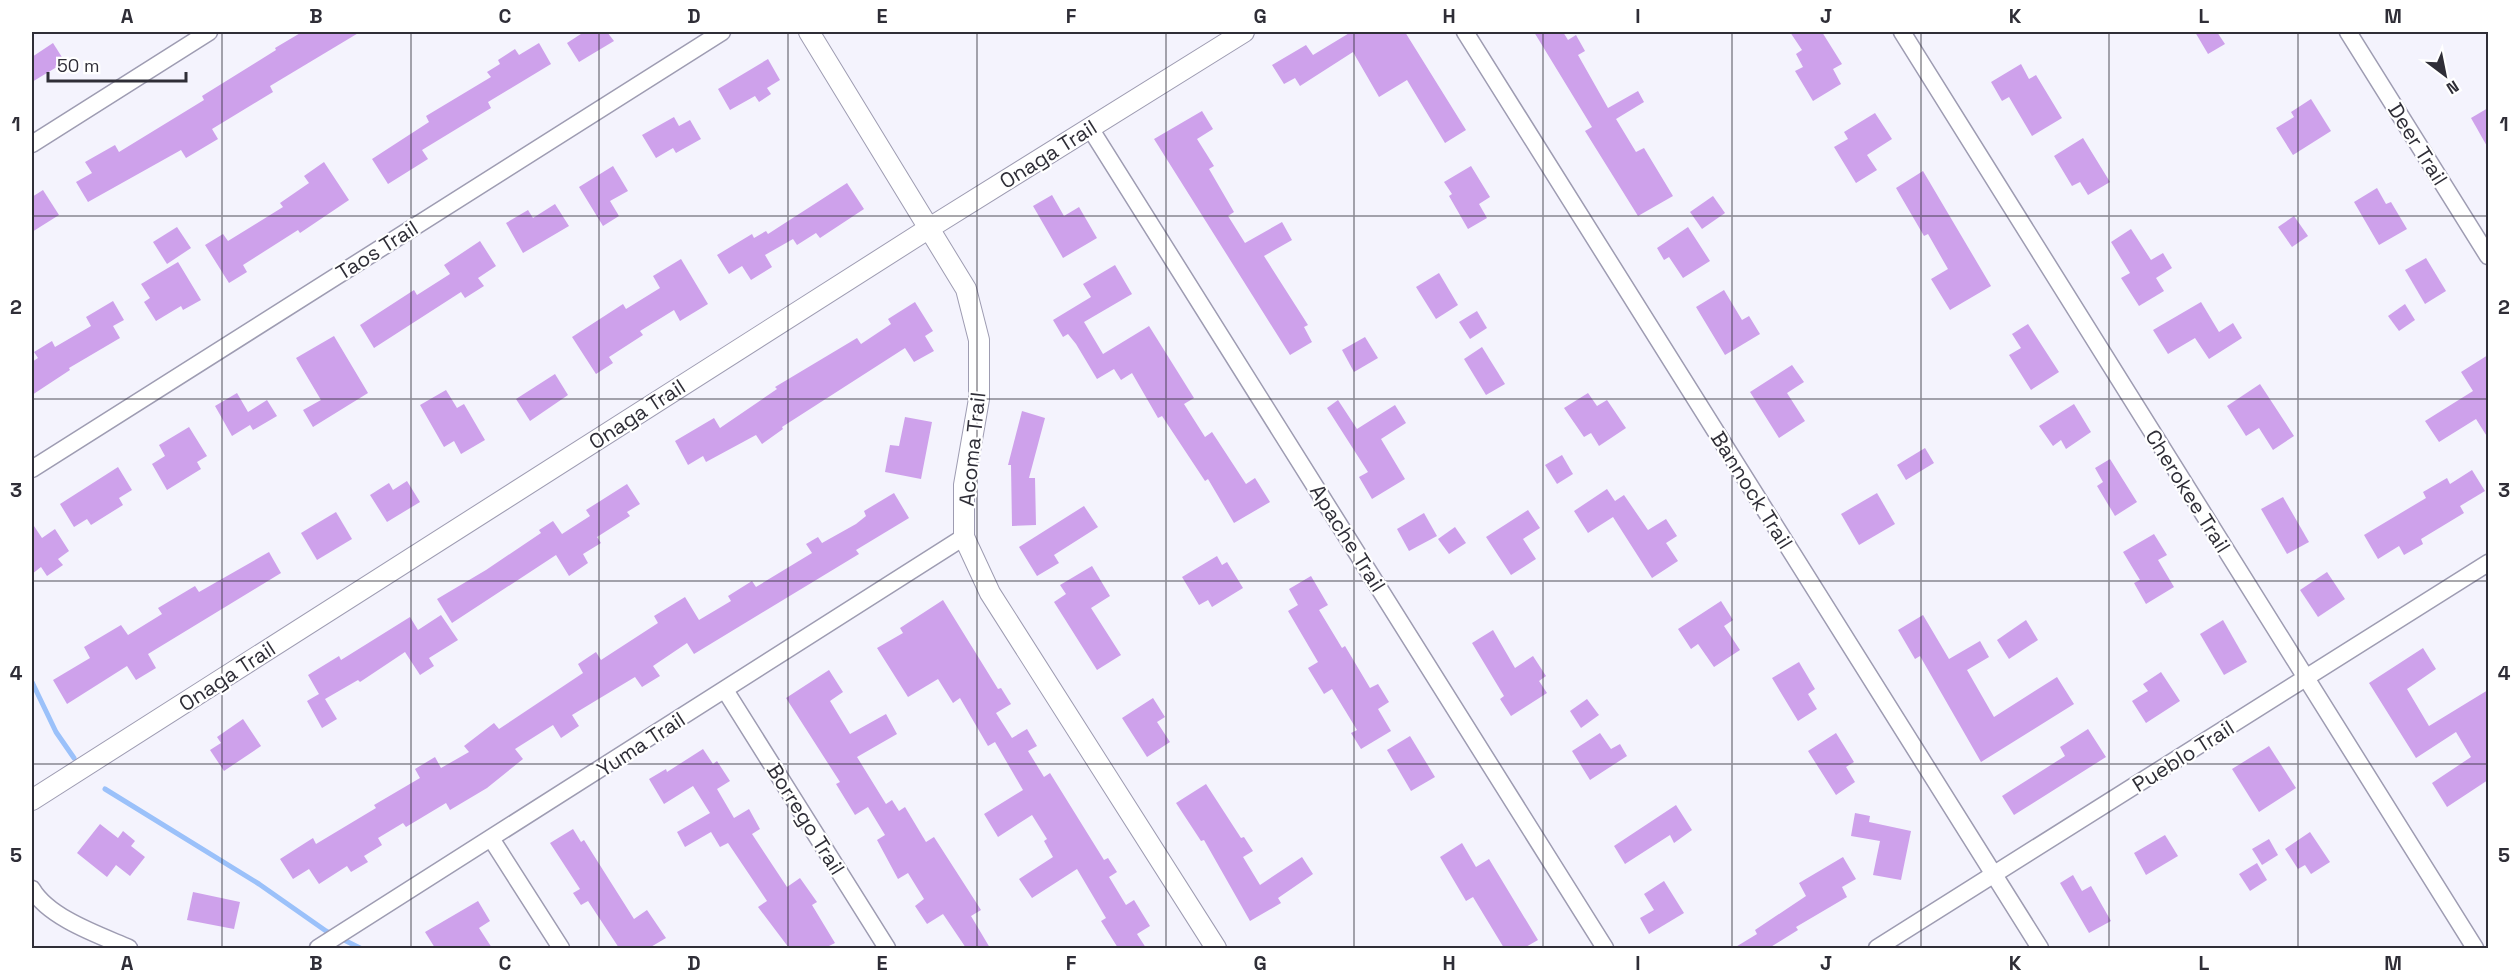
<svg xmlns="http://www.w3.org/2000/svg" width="2520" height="980" font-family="'Space Grotesk',sans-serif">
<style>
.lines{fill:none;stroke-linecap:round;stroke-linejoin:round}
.stream{stroke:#9bc1fa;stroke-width:5}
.building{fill:#cea1eb}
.minor-casing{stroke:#9e9cb2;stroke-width:19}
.tertiary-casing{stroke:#9e9cb2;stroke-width:22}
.minor{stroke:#fff;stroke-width:16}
.tertiary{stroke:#fff;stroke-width:20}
.grid{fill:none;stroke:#2f2e37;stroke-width:1.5;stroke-opacity:0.55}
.labels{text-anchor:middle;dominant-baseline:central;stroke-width:4.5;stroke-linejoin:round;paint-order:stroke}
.street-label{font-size:21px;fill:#2f2e37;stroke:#fff}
.neatline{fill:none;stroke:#2f2e37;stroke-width:2}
.grid-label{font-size:20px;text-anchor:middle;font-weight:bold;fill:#2f2e37}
</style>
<rect width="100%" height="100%" fill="#f4f3fd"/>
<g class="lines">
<g class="stream">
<polyline points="32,682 56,732 74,758"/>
<polyline points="105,789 259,884 326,931 360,948"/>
</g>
</g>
<g class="building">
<polygon points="302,32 360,32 270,86 273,92 212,129 218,139 186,158 181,150 88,202 76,182 92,173 85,162 115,145 119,152 204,100 202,96 276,50 275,48"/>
<polygon points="584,32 607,32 614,41 579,62 567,43"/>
<polygon points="1351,32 1405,32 1466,130 1445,143 1407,80 1379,97 1353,52 1300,86 1295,78 1284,84 1272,65 1306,45 1313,55"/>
<polygon points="1534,32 1563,32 1568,40 1576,35 1585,51 1578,55 1608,108 1638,91 1644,102 1616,119 1636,152 1644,148 1673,196 1638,216 1585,131 1592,127"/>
<polygon points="1790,32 1822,32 1842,64 1833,69 1841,84 1813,101 1795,71 1803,67 1796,54 1802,50"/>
<polygon points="2195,32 2217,32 2225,44 2208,54"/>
<polygon points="53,43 65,62 32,82 32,57"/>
<polygon points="539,43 551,64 488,102 491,108 422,150 428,159 388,184 372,159 429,122 426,116 491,77 487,72 500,64 498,60 515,49 519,55"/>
<polygon points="768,59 780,80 767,88 771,94 759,102 755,96 730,110 718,89"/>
<polygon points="2021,64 2029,79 2036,75 2062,118 2032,136 2009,97 2002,101 1991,82"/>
<polygon points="2311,99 2331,131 2293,155 2276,128 2294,117 2291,112"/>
<polygon points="2488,108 2488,148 2471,118"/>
<polygon points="1202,111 1213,129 1197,139 1214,166 1209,169 1234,212 1228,216 1245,243 1282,222 1292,240 1264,256 1308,325 1304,327 1312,342 1290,355 1154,139"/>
<polygon points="1875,113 1892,139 1867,155 1877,170 1856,183 1834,147 1848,139 1844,132"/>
<polygon points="674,117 679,126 690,120 701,139 676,153 673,148 656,158 642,135"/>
<polygon points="2083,138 2110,182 2088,195 2080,182 2072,186 2054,156"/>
<polygon points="324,162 349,200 300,233 298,230 243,265 247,272 229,283 205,245 223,234 228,241 283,207 280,203 309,183 304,176"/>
<polygon points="613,166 628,191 610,201 619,216 603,226 579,187"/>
<polygon points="1471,166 1490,197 1479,204 1487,218 1468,229 1449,196 1452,194 1444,182"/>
<polygon points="1923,171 1991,286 1950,310 1931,279 1948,269 1928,234 1924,236 1896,188"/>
<polygon points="847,183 864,209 820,238 816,233 797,245 793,239 765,255 772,267 751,280 742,266 729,274 717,255 752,234 754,238 766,231 768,234"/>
<polygon points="2377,188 2386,204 2391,202 2407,229 2379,245 2354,202"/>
<polygon points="43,190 59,215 32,232 32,197"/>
<polygon points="1052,195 1064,216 1079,207 1097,238 1063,258 1033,206"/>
<polygon points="1713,196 1725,213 1702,229 1690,212"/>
<polygon points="555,204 569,226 523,253 506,223 528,210 533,218"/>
<polygon points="2294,216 2308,236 2292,247 2278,227"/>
<polygon points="177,227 191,248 167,264 153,242"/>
<polygon points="1688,227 1710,261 1683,278 1669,257 1664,260 1657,248"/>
<polygon points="2131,229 2151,260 2163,253 2172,268 2156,278 2164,291 2139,306 2121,278 2130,273 2111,242"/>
<polygon points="480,241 496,266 478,278 484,286 465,298 461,292 374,348 360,325 414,290 417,295 450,274 444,265"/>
<polygon points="2426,258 2446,291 2425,304 2405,270"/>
<polygon points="681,259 708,304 680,321 674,310 640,331 643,335 609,357 613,363 596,374 572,337 623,304 626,309 660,288 653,276"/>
<polygon points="178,262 201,300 183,310 181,306 156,321 144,302 150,298 141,284"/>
<polygon points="1115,265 1132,294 1084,322 1103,354 1149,326 1194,398 1184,404 1205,437 1212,432 1246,484 1255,478 1270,502 1234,523 1208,479 1205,481 1162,416 1158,418 1132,373 1121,380 1114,369 1097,379 1076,344 1068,334 1063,337 1053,320 1091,297 1083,284"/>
<polygon points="1439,273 1458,305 1436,319 1416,287"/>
<polygon points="1724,290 1742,320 1749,316 1760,334 1725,355 1696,307"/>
<polygon points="113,301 124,320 113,326 120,338 69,368 70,370 32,395 32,362 38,358 34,352 52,341 55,347 91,326 86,317"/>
<polygon points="915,302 933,331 925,336 934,351 914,362 905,348 782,427 783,429 762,444 756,435 706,462 703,456 688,465 675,441 714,418 720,428 777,389 775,387 857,338 861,344 891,324 888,319"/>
<polygon points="2201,302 2219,332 2233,323 2242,338 2209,359 2195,338 2168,354 2153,330"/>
<polygon points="2405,304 2415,320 2399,331 2388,316"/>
<polygon points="1477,311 1487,328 1470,339 1459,322"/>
<polygon points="2028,324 2059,372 2031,390 2009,355 2021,348 2012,334"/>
<polygon points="334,336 368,393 313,427 303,410 321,400 296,358"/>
<polygon points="1365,337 1378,358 1354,372 1342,350"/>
<polygon points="1482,347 1505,384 1486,395 1464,359"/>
<polygon points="2488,355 2488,438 2476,419 2439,442 2425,421 2473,391 2461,372"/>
<polygon points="1792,365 1804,382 1787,393 1805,421 1779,438 1750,392"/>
<polygon points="555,374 568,395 530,421 516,399"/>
<polygon points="2260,384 2294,436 2273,450 2259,428 2246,436 2227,406"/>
<polygon points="446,390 457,408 464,404 485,440 461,454 454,441 444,447 420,405"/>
<polygon points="237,393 248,412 267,400 277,416 253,430 250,425 232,436 215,406"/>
<polygon points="1588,393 1597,406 1607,400 1626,428 1599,446 1591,433 1584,437 1564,408"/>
<polygon points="1338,400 1357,429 1395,405 1406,423 1381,439 1405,479 1372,499 1359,477 1368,472 1327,408"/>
<polygon points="2074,404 2091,432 2066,449 2061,440 2053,446 2039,426"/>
<polygon points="1022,411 1045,418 1029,478 1035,478 1036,525 1012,526 1011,465 1008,465"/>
<polygon points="905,417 932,422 921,479 885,472 890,445 899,446"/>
<polygon points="189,427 207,456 197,462 201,469 167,490 152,464 165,456 159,445"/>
<polygon points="1925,448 1934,463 1906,480 1897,465"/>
<polygon points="1562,455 1573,474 1557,484 1545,465"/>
<polygon points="2110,459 2137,502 2115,516 2097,486 2103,482 2095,468"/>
<polygon points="118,467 132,490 119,498 123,505 91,525 87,519 74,527 60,504"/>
<polygon points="2472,470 2485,491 2460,506 2464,513 2421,539 2423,544 2404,555 2399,546 2378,559 2364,535 2426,498 2423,492 2447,478 2450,484"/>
<polygon points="407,481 420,502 387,522 370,495 389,483 393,490"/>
<polygon points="627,484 640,504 627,512 630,516 597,537 601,543 583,554 588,563 569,576 556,555 452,623 437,599 486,570 541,533 539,530 553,521 562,534 590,516 586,510"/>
<polygon points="1607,489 1615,501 1624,495 1648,530 1666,519 1677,536 1666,543 1678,561 1652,578 1613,517 1588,533 1574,511"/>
<polygon points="894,493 909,518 856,550 859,554 694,654 687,643 653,666 660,676 642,687 635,677 572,715 579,726 561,738 553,725 515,749 523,759 487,788 450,810 446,803 406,827 403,823 378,838 382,845 364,856 368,862 351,872 347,866 319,884 309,869 293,879 280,859 313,838 316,844 376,808 374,805 420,778 415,769 435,757 441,768 469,752 464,746 494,723 499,729 583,673 578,664 596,652 601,660 658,623 654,616 685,597 699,620 731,601 728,596 752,581 756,587 812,553 806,544 818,537 822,543 856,524 866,516 864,511"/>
<polygon points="1877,493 1895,524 1859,545 1841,514"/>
<polygon points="2283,497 2309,542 2287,554 2261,509"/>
<polygon points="1084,506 1098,527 1054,555 1059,563 1037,576 1019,547"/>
<polygon points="1528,510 1540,528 1523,539 1536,559 1511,575 1486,537"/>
<polygon points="336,512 352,539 317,560 301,533"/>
<polygon points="1424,513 1437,536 1409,551 1397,529"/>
<polygon points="32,523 42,538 55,529 69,551 58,559 63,565 47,576 41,567 32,574"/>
<polygon points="1455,527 1466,543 1449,554 1438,539"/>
<polygon points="2154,534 2167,555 2158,560 2174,587 2146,604 2134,583 2140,580 2123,552"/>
<polygon points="269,552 281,573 148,654 156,668 136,680 127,666 67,704 53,680 90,658 84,647 121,625 128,635 162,614 158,608 195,586 199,592"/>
<polygon points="1217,556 1222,565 1227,562 1243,588 1212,607 1208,600 1199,605 1182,577"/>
<polygon points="1092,566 1110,596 1091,608 1121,655 1097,670 1054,602 1066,594 1060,585"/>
<polygon points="2327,572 2345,599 2318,617 2300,590"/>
<polygon points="1311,576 1328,605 1319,610 1342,648 1345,646 1370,688 1378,684 1389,702 1378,709 1391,731 1361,749 1351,733 1357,730 1332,689 1324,694 1308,668 1318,662 1288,611 1298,605 1289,589"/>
<polygon points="943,600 998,689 1001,688 1011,704 996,713 1012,738 1027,729 1037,746 1028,751 1044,777 1050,773 1104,860 1108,858 1117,872 1109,877 1126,905 1134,900 1150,926 1137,934 1146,948 1118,948 1101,921 1106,918 1077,869 1032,898 1019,879 1053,857 1044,841 1047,839 1032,815 998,837 984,814 1023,790 995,742 988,746 960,698 953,703 938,679 908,697 877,648 903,633 900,628"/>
<polygon points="1721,601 1733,620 1724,626 1740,650 1714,667 1698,644 1691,649 1678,629"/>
<polygon points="441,615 458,640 429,658 434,666 420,675 405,652 360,682 358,680 325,699 337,719 322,728 307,701 319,694 308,675 339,656 341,660 410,617 418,630"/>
<polygon points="1923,615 1949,659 1980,641 1989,657 1967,670 1994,717 2057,677 2074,704 1981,762 1920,656 1915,659 1898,630"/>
<polygon points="2026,620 2038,640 2009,659 1997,640"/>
<polygon points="2223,620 2247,662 2224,675 2200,634"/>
<polygon points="1493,630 1515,668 1533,656 1546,676 1539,681 1547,693 1511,716 1500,699 1504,696 1472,643"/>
<polygon points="2423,648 2436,669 2407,689 2429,726 2488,690 2488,780 2447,807 2432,783 2471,757 2456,732 2416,758 2369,683"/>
<polygon points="1799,662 1815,689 1808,694 1817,709 1798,721 1772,678"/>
<polygon points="829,670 843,692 830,701 850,734 886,714 897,734 857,757 886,804 892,800 899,811 905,807 926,842 934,837 981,910 971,916 990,948 966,948 943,914 927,924 915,906 924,899 908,873 898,879 877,840 885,835 868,807 855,815 836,784 840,782 786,698"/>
<polygon points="2161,672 2180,701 2146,723 2132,701 2148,691 2143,684"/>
<polygon points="1153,698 1165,717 1157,722 1170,742 1147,757 1122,718"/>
<polygon points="1587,699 1599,715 1581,728 1570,711"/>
<polygon points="243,719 261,746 224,771 210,750 221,743 217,737"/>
<polygon points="2088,729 2106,757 2014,815 2002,796 2065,756 2060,747"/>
<polygon points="1600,733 1611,749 1620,744 1627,756 1590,780 1572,751"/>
<polygon points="1836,733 1854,762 1846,767 1855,782 1836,795 1808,751"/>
<polygon points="1410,736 1435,777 1411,791 1387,750"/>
<polygon points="2269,746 2296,788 2259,812 2232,769"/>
<polygon points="703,749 713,764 717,761 730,781 717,789 734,818 749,809 760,829 752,834 787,887 800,878 817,902 812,905 835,943 825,948 789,948 758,907 767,901 728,843 720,847 711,832 685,847 677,832 710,813 693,786 664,804 649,779 666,769 667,772"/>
<polygon points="1206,784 1241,838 1244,837 1253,851 1243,857 1260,885 1302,857 1313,874 1278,898 1281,903 1250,921 1204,840 1201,841 1176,803"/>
<polygon points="1676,805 1692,830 1674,843 1670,835 1625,864 1614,846"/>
<polygon points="1855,813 1870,816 1869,822 1911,831 1901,880 1873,875 1880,841 1851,836"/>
<polygon points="100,824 118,838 123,831 135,841 131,846 145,857 130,876 116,865 107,877 77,853"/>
<polygon points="573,829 581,842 584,840 634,919 647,910 666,938 649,948 619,948 588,901 581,905 573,893 580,889 550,843"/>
<polygon points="2310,832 2330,862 2311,874 2305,865 2298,869 2285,849"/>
<polygon points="2165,835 2178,856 2146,875 2134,853"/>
<polygon points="2269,839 2278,855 2262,865 2252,849"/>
<polygon points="1462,843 1476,867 1489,859 1538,940 1524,948 1504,948 1473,897 1466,901 1440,857"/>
<polygon points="1843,857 1856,879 1842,887 1847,897 1796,927 1798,930 1769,948 1734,948 1757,934 1755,930 1806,896 1799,883"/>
<polygon points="2257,863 2267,880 2250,891 2239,874"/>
<polygon points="2073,875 2082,891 2091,886 2111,921 2089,933 2060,883"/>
<polygon points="1664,881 1684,913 1649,934 1640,918 1654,910 1644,894"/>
<polygon points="193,892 240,902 234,929 187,920"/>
<polygon points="478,901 490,921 479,928 492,948 435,948 425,932"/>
</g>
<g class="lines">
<g class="minor-casing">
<g id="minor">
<polyline points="1465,32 2040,948"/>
<polyline points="1902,32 2475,948"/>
<polyline points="2348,32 2488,256"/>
<polyline points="1090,128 1605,948"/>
<polyline points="32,144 209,32"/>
<polyline points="32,469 722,32"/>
<polyline points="725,690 887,948"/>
<polyline points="492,840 561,948"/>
<path d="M 32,889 C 49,918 99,935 129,948"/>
<polyline points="318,948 964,537"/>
<polyline points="1877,948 2488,563"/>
</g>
</g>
<g class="tertiary-casing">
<g id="tertiary">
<polyline points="809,32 966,289 979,340 979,399 964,485 964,537 990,593 1216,948"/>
<polyline points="32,800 931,227 1244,32"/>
</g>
</g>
<use href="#minor" class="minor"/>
<use href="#tertiary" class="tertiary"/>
</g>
<path class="grid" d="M 222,32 L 222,948M 411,32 L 411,948M 599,32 L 599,948M 788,32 L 788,948M 977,32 L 977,948M 1166,32 L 1166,948M 1354,32 L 1354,948M 1543,32 L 1543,948M 1732,32 L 1732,948M 1921,32 L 1921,948M 2109,32 L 2109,948M 2298,32 L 2298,948M 32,216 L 2488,216M 32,399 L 2488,399M 32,581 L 2488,581M 32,764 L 2488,764"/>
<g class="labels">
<g class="street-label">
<text transform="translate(2418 144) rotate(58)">Deer Trail</text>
<text transform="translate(1048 154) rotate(-32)">Onaga Trail</text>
<text transform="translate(377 250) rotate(-32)">Taos Trail</text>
<text transform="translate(637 414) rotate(-33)">Onaga Trail</text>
<text transform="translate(972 449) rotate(-84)">Acoma Trail</text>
<text transform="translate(1752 490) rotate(58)">Bannock Trail</text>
<text transform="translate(2188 491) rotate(58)">Cherokee Trail</text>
<text transform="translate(1348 538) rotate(58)">Apache Trail</text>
<text transform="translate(227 676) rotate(-33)">Onaga Trail</text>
<text transform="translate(641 744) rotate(-33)">Yuma Trail</text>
<text transform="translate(2183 756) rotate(-32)">Pueblo Trail</text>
<text transform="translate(806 819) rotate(58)">Borrego Trail</text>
</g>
</g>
<rect width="2520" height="980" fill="none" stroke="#ffffff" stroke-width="66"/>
<g transform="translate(2445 75) rotate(148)" stroke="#ffffff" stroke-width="4.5" paint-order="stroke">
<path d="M0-4.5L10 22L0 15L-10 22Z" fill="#2f2e37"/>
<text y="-9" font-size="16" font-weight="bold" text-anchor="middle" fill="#2f2e37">N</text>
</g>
<path d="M48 72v9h138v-9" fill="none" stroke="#2f2e37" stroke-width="3"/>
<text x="57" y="72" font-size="18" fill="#2f2e37" stroke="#ffffff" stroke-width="4.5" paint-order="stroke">50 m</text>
<rect x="33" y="33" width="2454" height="914" class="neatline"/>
<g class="grid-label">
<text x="127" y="23">A</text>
<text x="316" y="23">B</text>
<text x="505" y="23">C</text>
<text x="694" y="23">D</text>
<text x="882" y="23">E</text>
<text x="1071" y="23">F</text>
<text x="1260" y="23">G</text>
<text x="1449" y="23">H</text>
<text x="1638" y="23">I</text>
<text x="1826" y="23">J</text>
<text x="2015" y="23">K</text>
<text x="2204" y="23">L</text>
<text x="2393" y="23">M</text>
<text x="16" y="131">1</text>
<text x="2504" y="131">1</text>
<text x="16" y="314">2</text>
<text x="2504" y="314">2</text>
<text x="16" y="497">3</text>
<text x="2504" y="497">3</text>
<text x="16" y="680">4</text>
<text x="2504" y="680">4</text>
<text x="16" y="862">5</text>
<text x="2504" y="862">5</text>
<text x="127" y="970">A</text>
<text x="316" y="970">B</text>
<text x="505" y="970">C</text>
<text x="694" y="970">D</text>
<text x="882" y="970">E</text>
<text x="1071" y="970">F</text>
<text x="1260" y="970">G</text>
<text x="1449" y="970">H</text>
<text x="1638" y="970">I</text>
<text x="1826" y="970">J</text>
<text x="2015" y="970">K</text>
<text x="2204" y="970">L</text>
<text x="2393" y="970">M</text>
</g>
</svg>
